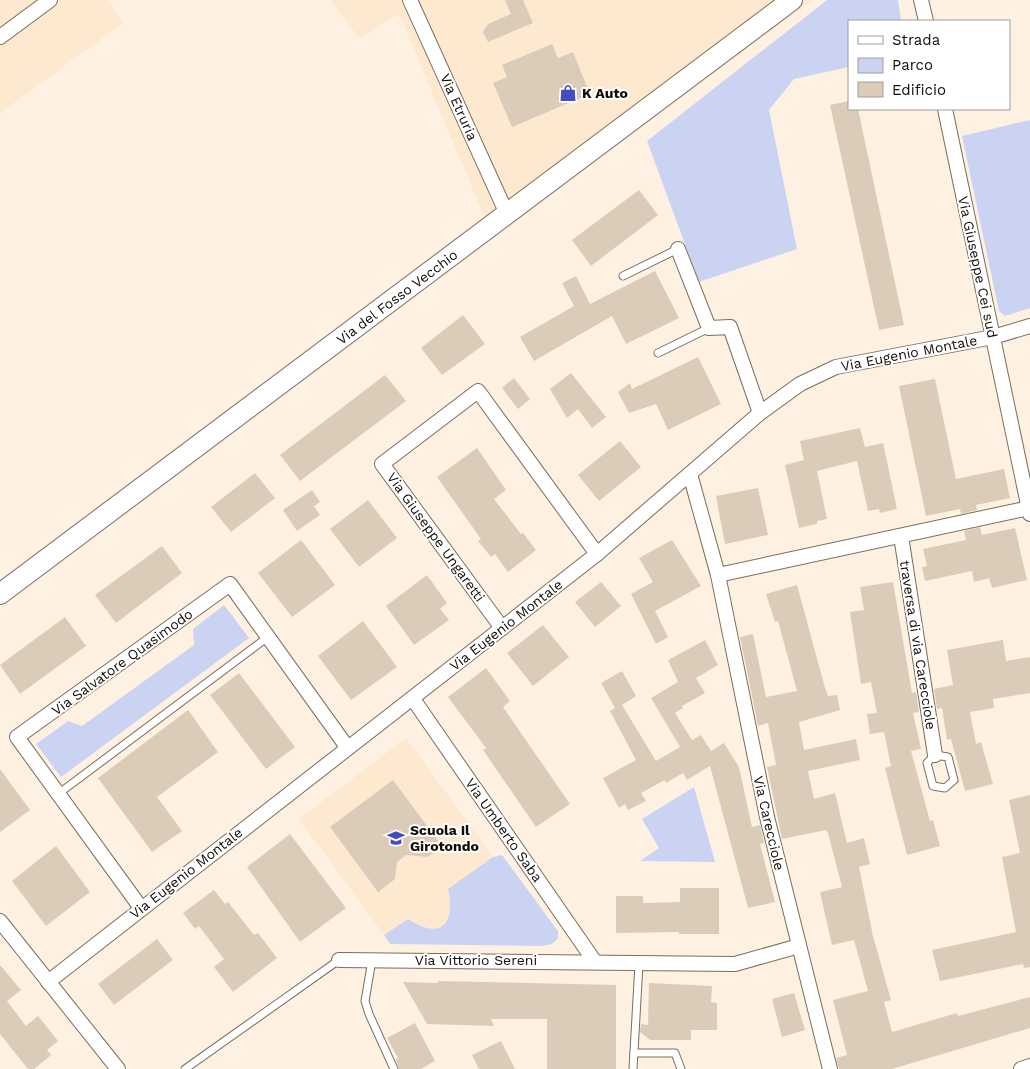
<svg xmlns="http://www.w3.org/2000/svg" width="1030" height="1069" font-family="'Work Sans',sans-serif">
<style>
.built{fill:#fde9cf}
.green{fill:#cbd3f3}
.building{fill:#dbccb9}
.lines{fill:none;stroke-linecap:round;stroke-linejoin:round}
.lane-casing{stroke:#7a6d5c;stroke-width:9}
.street-casing{stroke:#7a6d5c;stroke-width:16}
.secondary-casing{stroke:#7a6d5c;stroke-width:22}
.lane{stroke:#fff;stroke-width:7}
.street{stroke:#fff;stroke-width:14}
.secondary{stroke:#fff;stroke-width:20}
.labels{text-anchor:middle;dominant-baseline:central;stroke-width:4;stroke-linejoin:round;paint-order:stroke}
.poi-label{font-size:14px;font-weight:bold;fill:#120d07;stroke:#fff;text-anchor:start}
.street-label{font-size:14px;fill:#120d07;stroke:#fff}
</style>
<rect width="100%" height="100%" fill="#fef1e2"/>
<g class="built">
<polygon points="0,0 107,0 123,23 0,113"/>
<polygon points="330,0 813,0 492,235 399,14 360,39"/>
<polygon points="406,738 493,857 448,889 452,906 450,916 443,926 433,930 420,927 408,920 384,935 299,819"/>
</g>
<g class="green">
<polygon points="827,0 898,0 901,21 849,21 849,67 794,79 769,110 797,249 699,282 647,141"/>
<polygon points="1030,120 1030,308 1005,316 999,311 962,136"/>
<polygon points="224,605 249,638 61,777 36,744 68,721 82,726 194,645 193,629"/>
<polygon points="694,787 715,862 640,861 659,848 642,819"/>
<path d="M 502,855 L 558,931 L 558,938 C 553,945 548,945 539,946 L 390,944 L 384,935 L 408,919 C 441,941 456,924 448,889 L 493,857 Z"/>
</g>
<g class="building">
<polygon points="505,0 523,0 533,23 488,42 483,32 488,24 511,14"/>
<polygon points="552,44 558,58 573,52 590,94 512,127 493,83 507,77 502,65"/>
<polygon points="849,101 849,109 858,109 904,325 879,330 830,105"/>
<polygon points="639,190 658,215 591,266 572,240"/>
<polygon points="655,271 679,318 626,344 612,316 534,361 520,337 574,306 562,283 576,276 590,304"/>
<polygon points="463,315 485,344 442,375 421,348"/>
<polygon points="698,357 721,404 668,430 656,404 629,413 618,392 630,383 632,389"/>
<polygon points="571,373 606,417 592,428 578,409 567,418 550,389"/>
<polygon points="385,375 406,401 300,481 280,455"/>
<polygon points="514,378 530,399 518,409 502,388"/>
<polygon points="935,379 956,479 1004,469 1010,498 976,505 977,510 961,514 960,509 926,516 899,386"/>
<polygon points="860,428 865,447 883,443 897,509 880,513 879,509 868,511 857,461 817,471 827,519 817,521 817,524 799,528 785,465 804,460 800,441"/>
<polygon points="620,441 641,467 599,501 578,475"/>
<polygon points="477,448 506,490 494,499 521,534 523,533 536,550 508,572 495,554 491,557 478,541 481,539 437,477"/>
<polygon points="255,473 275,498 231,532 211,507"/>
<polygon points="758,488 768,535 725,544 716,496"/>
<polygon points="312,490 320,502 314,506 320,515 297,531 283,510"/>
<polygon points="368,500 397,538 359,567 330,529"/>
<polygon points="980,527 982,535 1015,528 1027,580 992,588 989,578 974,582 972,571 925,581 922,567 927,566 923,549 966,540 964,531"/>
<polygon points="301,540 335,585 292,617 258,573"/>
<polygon points="672,540 701,586 655,611 668,637 656,644 631,594 653,582 639,558"/>
<polygon points="162,546 182,573 116,623 95,595"/>
<polygon points="427,575 447,603 440,609 449,620 414,645 386,606"/>
<polygon points="601,582 621,606 595,627 575,602"/>
<polygon points="893,582 912,693 916,692 919,712 913,713 921,749 911,751 930,821 933,820 940,846 907,855 885,768 891,766 884,732 870,734 867,714 877,713 871,682 861,684 850,612 864,610 860,587"/>
<polygon points="797,585 825,688 828,696 837,695 840,710 799,722 804,750 856,739 860,760 808,771 814,799 835,793 847,843 864,838 870,864 859,867 873,936 891,1000 884,1002 892,1032 957,1013 958,1016 1030,997 1030,1028 892,1069 839,1069 836,1058 847,1055 833,1000 868,991 854,940 832,945 820,892 842,887 828,833 826,830 782,839 767,767 776,765 768,723 758,726 740,637 753,634 766,697 797,691 778,621 775,622 766,594"/>
<polygon points="65,617 86,646 20,694 0,665"/>
<polygon points="363,621 397,667 351,700 318,656"/>
<polygon points="543,625 569,657 533,686 507,653"/>
<polygon points="705,640 718,665 696,678 705,693 682,706 683,708 675,713 692,740 701,735 711,751 724,743 739,767 752,827 760,825 764,843 760,844 775,902 748,908 710,766 687,780 683,773 666,783 665,780 641,793 646,801 628,810 625,804 619,808 603,778 636,760 610,711 615,708 601,683 622,671 636,696 622,705 656,761 680,747 651,698 678,682 668,660"/>
<polygon points="1003,640 1006,661 1030,657 1030,693 993,699 994,708 970,712 976,744 981,742 993,784 965,791 951,739 947,740 942,708 937,709 934,689 953,685 947,650"/>
<polygon points="486,668 510,701 503,707 570,804 536,827 483,750 486,748 448,697"/>
<polygon points="239,673 295,747 266,769 210,695"/>
<polygon points="188,710 218,752 157,797 182,831 152,852 98,778"/>
<polygon points="0,769 30,810 0,832"/>
<polygon points="393,780 442,846 428,857 406,855 397,862 395,879 378,892 330,827"/>
<polygon points="1030,795 1030,967 1024,968 1023,964 940,981 932,950 1016,932 1002,857 1020,853 1009,800"/>
<polygon points="290,834 346,908 300,942 247,867"/>
<polygon points="56,846 90,892 46,926 12,881"/>
<polygon points="680,888 719,888 719,934 679,934 679,932 616,933 616,896 643,896 643,903 680,902"/>
<polygon points="214,890 225,904 228,902 254,935 258,933 277,958 233,992 214,967 224,959 199,926 195,929 183,913"/>
<polygon points="157,939 173,960 114,1005 98,984"/>
<polygon points="0,965 21,990 7,1001 26,1026 38,1016 58,1041 47,1050 51,1055 34,1069 28,1069 0,1034"/>
<polygon points="438,981 616,985 616,1069 547,1069 547,1019 491,1019 494,1026 427,1024 403,982 438,983"/>
<polygon points="649,983 712,986 711,1002 717,1003 717,1030 691,1030 691,1040 650,1040 640,1032 641,1024 648,1025"/>
<polygon points="794,993 805,1030 782,1037 772,999"/>
<polygon points="415,1023 435,1061 421,1069 399,1069 396,1060 398,1058 387,1038"/>
<polygon points="501,1041 515,1069 479,1069 472,1055"/>
</g>
<g class="lines">
<g class="lane-casing">
<g id="lane">
<polyline points="623,276 678,249"/>
<polyline points="658,353 709,328"/>
<polygon points="935,755 948,757 954,780 945,788 933,786 927,763"/>
<polyline points="58,794 268,637"/>
<polyline points="372,960 365,1001 369,1014 394,1069"/>
<polyline points="634,1053 675,1053 681,1069"/>
<polyline points="185,1069 339,960"/>
<polyline points="633,1069 639,964"/>
</g>
</g>
<g class="street-casing">
<g id="street">
<polyline points="410,0 507,214"/>
<polyline points="921,0 926,21"/>
<polyline points="0,37 50,0"/>
<polyline points="945,109 1030,514"/>
<polyline points="678,249 709,328 730,327 760,413"/>
<polyline points="690,474 718,575 767,817 830,1069"/>
<polyline points="901,536 935,755"/>
<polyline points="718,575 1029,508"/>
<polyline points="502,628 382,464 478,391 597,554"/>
<polyline points="413,699 595,962"/>
<polyline points="141,908 17,737 230,584 347,747"/>
<polyline points="0,921 118,1069"/>
<polyline points="339,960 735,964 799,946"/>
<polyline points="48,982 597,554 760,413 800,384 836,367 993,337 1030,326"/>
<polyline points="1021,1069 1030,1066"/>
</g>
</g>
<g class="secondary-casing">
<polyline id="secondary" points="0,594 792,0"/>
</g>
<use href="#lane" class="lane"/>
<use href="#street" class="street"/>
<use href="#secondary" class="secondary"/>
</g>
<defs>
<g id="shop-bare" transform="scale(1.35)"><path d="M-5-2.5h2.3a2.7 3.5 0 0 1 5.4 0H5L5.5 6h-11ZM-1.5-2.5h3a1.5 2.3 0 0 0-3 0Z" fill="#434cc1" stroke="#fff" stroke-width="2.5" paint-order="stroke"/></g>
<g id="school-bare" transform="scale(1.35)"><path d="M0-5L7-2L0 1L-7-2ZM-4 1L0 2.5L4 1V4Q0 6-4 4Z" fill="#434cc1" stroke="#fff" stroke-width="2.5" paint-order="stroke"/></g>
</defs>
<g fill-rule="evenodd">
<use href="#shop-bare" x="568" y="93"/>
<use href="#school-bare" x="396" y="838"/>
</g>
<g class="labels">
<g class="poi-label">
<text x="582" y="93">K Auto</text>
<text x="410" y="830">Scuola Il<tspan x="410" dy="16">Girotondo</tspan></text>
</g>
<g class="street-label">
<text transform="translate(459 107) rotate(66)">Via Etruria</text>
<text transform="translate(978 267) rotate(78)">Via Giuseppe Cei sud</text>
<text transform="translate(397 297) rotate(-37)">Via del Fosso Vecchio</text>
<text transform="translate(909 353) rotate(-11)">Via Eugenio Montale</text>
<text transform="translate(436 537) rotate(54)">Via Giuseppe Ungaretti</text>
<text transform="translate(506 625) rotate(-38)">Via Eugenio Montale</text>
<text transform="translate(918 645) rotate(81)">traversa di via Carecciole</text>
<text transform="translate(122 662) rotate(-36)">Via Salvatore Quasimodo</text>
<text transform="translate(769 823) rotate(77)">Via Carecciole</text>
<text transform="translate(504 830) rotate(55)">Via Umberto Saba</text>
<text transform="translate(186 873) rotate(-38)">Via Eugenio Montale</text>
<text x="476" y="960">Via Vittorio Sereni</text>
</g>
</g>
<rect x="848" y="20" width="162" height="90" fill="#ffffff" stroke="#a09e9c"/>
<rect x="858" y="36" width="25" height="8" fill="#ffffff" stroke="#a09e9c"/>
<text x="892" y="45" font-size="15" fill="#120d07">Strada</text>
<rect x="858" y="58" width="25" height="15" fill="#cbd3f3" stroke="#a09e9c"/>
<text x="892" y="70" font-size="15" fill="#120d07">Parco</text>
<rect x="858" y="82" width="25" height="15" fill="#dbccb9" stroke="#a09e9c"/>
<text x="892" y="95" font-size="15" fill="#120d07">Edificio</text>
</svg>
